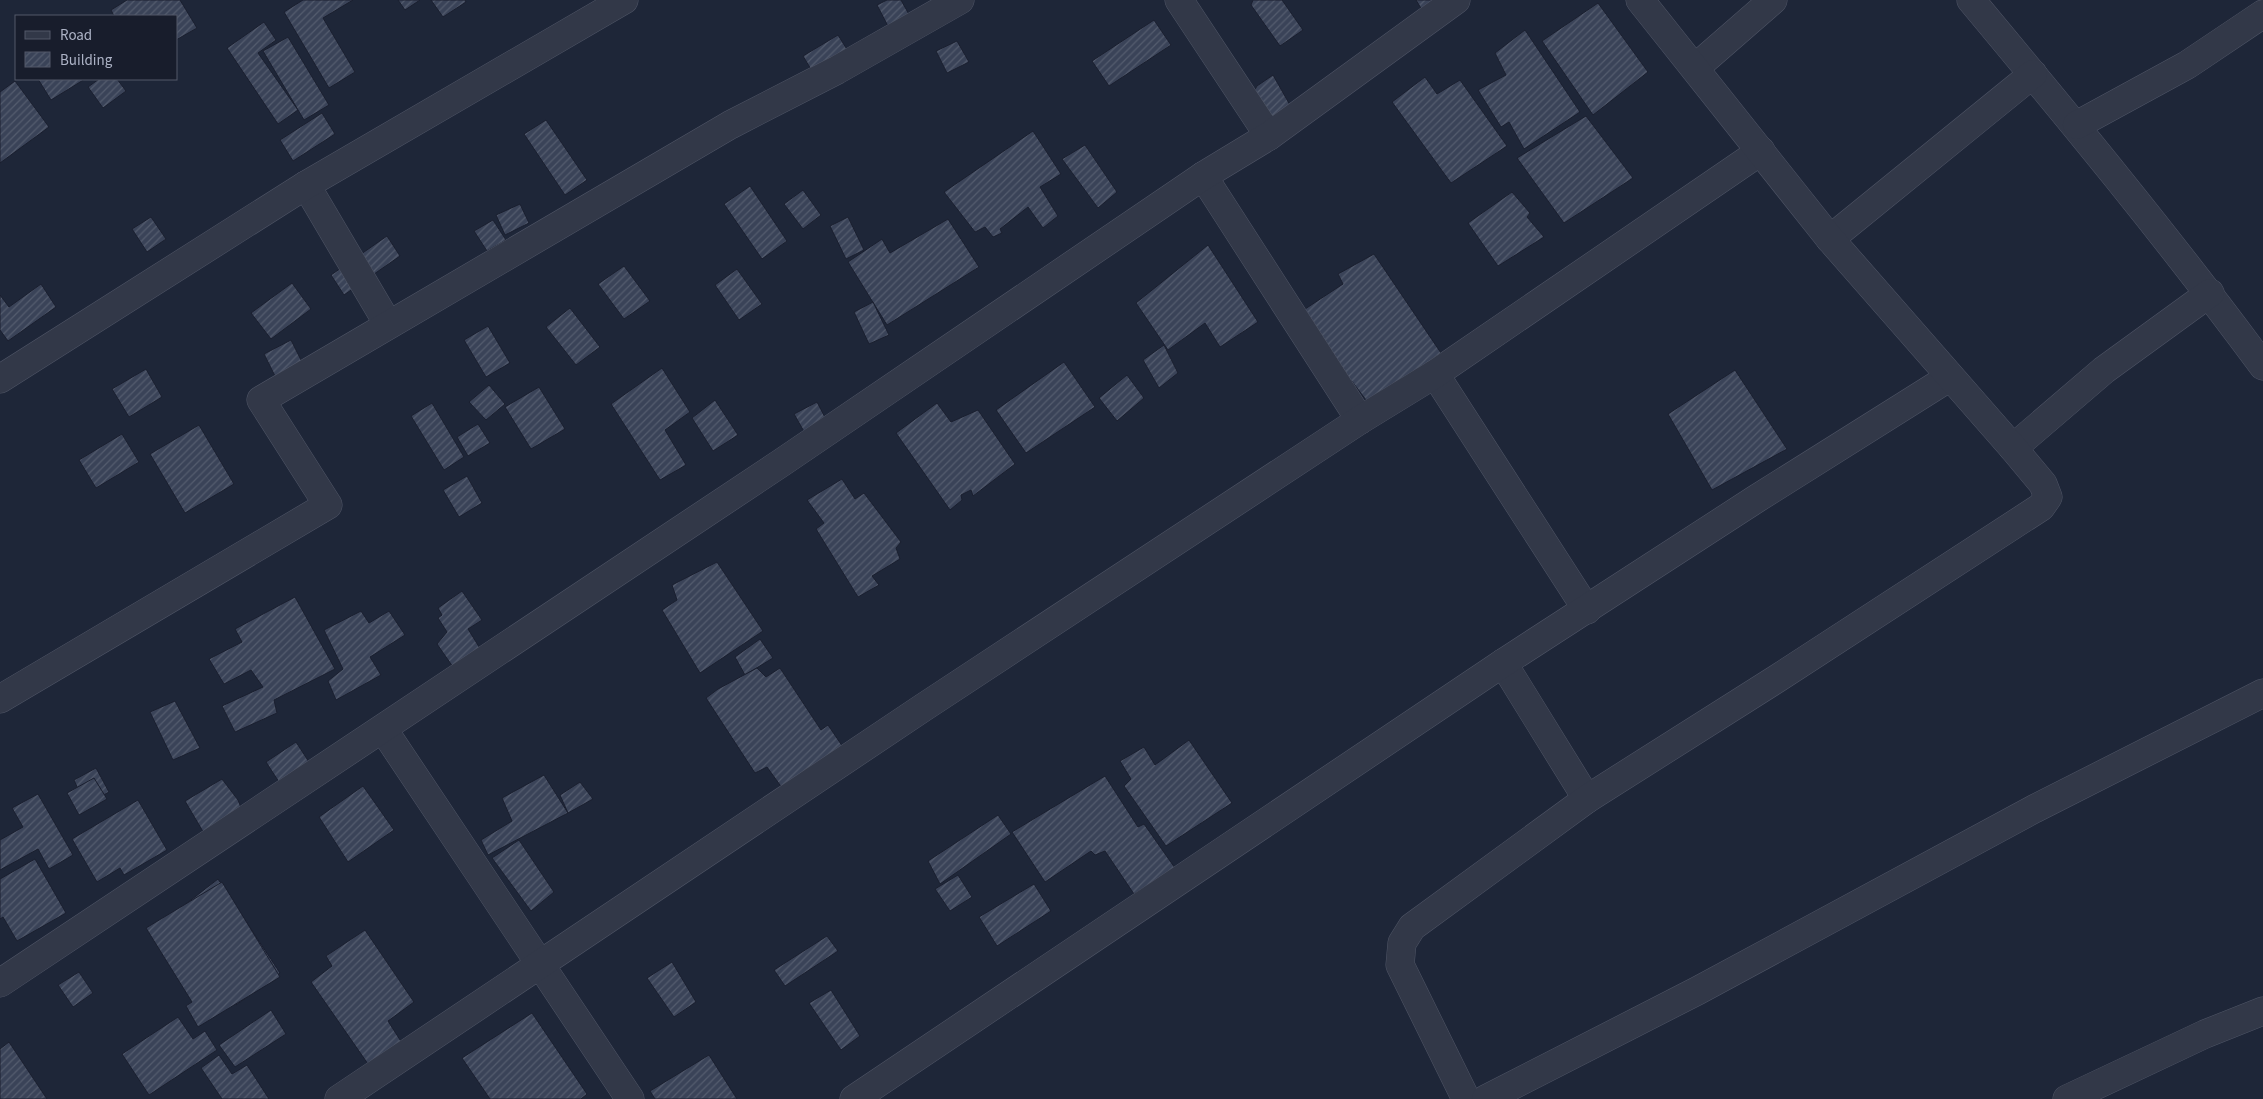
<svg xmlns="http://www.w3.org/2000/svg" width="2263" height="1099" font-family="'Source Sans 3',sans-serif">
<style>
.building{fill:url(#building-hatch);stroke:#1a1f2f}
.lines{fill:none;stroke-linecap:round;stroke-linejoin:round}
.minor-casing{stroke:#4f5566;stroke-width:29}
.minor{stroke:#323848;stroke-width:28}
</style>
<defs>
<pattern id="building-hatch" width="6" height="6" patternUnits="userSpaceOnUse" patternTransform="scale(1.25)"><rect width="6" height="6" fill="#3a4358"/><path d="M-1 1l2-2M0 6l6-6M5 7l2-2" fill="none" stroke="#545c6e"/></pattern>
</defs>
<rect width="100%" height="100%" fill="#1e2638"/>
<g class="building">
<polygon points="127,0 180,0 197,28 176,40 176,16 114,16 111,10"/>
<polygon points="303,0 353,0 323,18 355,72 329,88 284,12"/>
<polygon points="398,0 420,0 405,10"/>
<polygon points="431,0 465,0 466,2 443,17"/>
<polygon points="887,0 901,0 911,18 890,30 877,5"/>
<polygon points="1253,0 1282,0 1303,30 1280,46 1251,5"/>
<polygon points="1416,0 1433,0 1422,10"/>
<polygon points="1598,3 1648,72 1593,115 1542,41"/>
<polygon points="1154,20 1171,45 1109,86 1092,61"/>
<polygon points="264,22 276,40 258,53 298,110 278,124 227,48"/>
<polygon points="1525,30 1580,112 1524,149 1509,122 1501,127 1478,90 1506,75 1495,53"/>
<polygon points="838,35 853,59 818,81 803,56"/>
<polygon points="288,37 329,105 304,120 263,51"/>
<polygon points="957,41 969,62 947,73 936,51"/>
<polygon points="1273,75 1290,105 1265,121 1249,100 1257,86"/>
<polygon points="1425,77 1437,94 1460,80 1507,146 1451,183 1392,102"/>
<polygon points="38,79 85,79 51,100"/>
<polygon points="99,79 117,79 126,91 103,108 88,87"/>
<polygon points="15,81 49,127 0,163 0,92"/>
<polygon points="322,113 335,134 293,161 280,140"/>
<polygon points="1586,116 1633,178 1564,223 1517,158"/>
<polygon points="546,120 587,180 565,195 524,134"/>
<polygon points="1033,131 1061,174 1040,187 1058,216 1043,228 1028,207 1000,229 1002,233 993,237 985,227 975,232 944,192"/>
<polygon points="1085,145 1117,192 1098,208 1062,159"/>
<polygon points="750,186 787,241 762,259 724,204"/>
<polygon points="803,190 821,215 803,229 784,204"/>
<polygon points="1512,192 1530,213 1527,217 1544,237 1498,266 1468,223"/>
<polygon points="520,204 529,223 505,235 496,215"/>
<polygon points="151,217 166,239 147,252 132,229"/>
<polygon points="848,217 864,250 846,259 830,226"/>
<polygon points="948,219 979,267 887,325 848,262 882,239 890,253"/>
<polygon points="493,220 506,240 487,251 474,231"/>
<polygon points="387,236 400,256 344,295 331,275"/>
<polygon points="1208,245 1258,322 1220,347 1205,323 1168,350 1136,303"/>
<polygon points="1374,254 1441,353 1369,404 1351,380 1338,385 1299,313 1343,284 1338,274"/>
<polygon points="624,266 650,301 624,319 598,284"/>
<polygon points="737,269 762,304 739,320 715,285"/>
<polygon points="292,283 311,309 271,339 251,313"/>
<polygon points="41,284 56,307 8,341 0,330 0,295 9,307"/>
<polygon points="873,302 889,335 869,344 854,312"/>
<polygon points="570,308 600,347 576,365 546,327"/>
<polygon points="488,326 510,363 486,377 464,340"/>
<polygon points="291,340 303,364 276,378 264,354"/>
<polygon points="1164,345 1178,373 1159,388 1143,360"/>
<polygon points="1064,362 1095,407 1026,453 996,410"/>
<polygon points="662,368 690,412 665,430 686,465 660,480 611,404"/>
<polygon points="146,369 162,397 129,417 112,389"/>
<polygon points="1735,370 1787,449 1712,490 1668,414"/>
<polygon points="1127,375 1144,398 1117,421 1099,398"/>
<polygon points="489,385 505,404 486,420 469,402"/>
<polygon points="539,387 565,429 531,449 505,407"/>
<polygon points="715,400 738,435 713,451 692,418"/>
<polygon points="817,402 828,423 806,435 794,414"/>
<polygon points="432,403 464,457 444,470 411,416"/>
<polygon points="937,403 951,422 978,410 1015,464 973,496 971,490 961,495 962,500 950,510 896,433"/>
<polygon points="478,424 490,443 468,456 457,437"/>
<polygon points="199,425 234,484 185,513 150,454"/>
<polygon points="122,434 139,462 96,488 79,460"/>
<polygon points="467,476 482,503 459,517 443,490"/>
<polygon points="842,479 855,499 864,493 901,542 896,548 900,559 872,576 879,585 858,597 816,529 824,523 807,500"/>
<polygon points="717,562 763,631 700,673 662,610 677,600 672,585"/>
<polygon points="462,591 482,620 468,629 481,650 453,667 437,644 447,632 438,618 442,615 438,608"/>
<polygon points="295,597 335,669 274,700 277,713 235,732 222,706 263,687 251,670 224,684 209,659 242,642 235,629"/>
<polygon points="361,611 369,623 389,611 405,635 370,657 381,675 336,700 328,681 343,669 324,630"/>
<polygon points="760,639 773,658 745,675 735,657"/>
<polygon points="757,668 766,677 780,668 821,730 828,725 845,750 785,792 767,767 755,773 706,698 718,689"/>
<polygon points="175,701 200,748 173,760 150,712"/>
<polygon points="1189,740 1232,803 1166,846 1124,786 1131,779 1120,761 1144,747 1155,765"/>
<polygon points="296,742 309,762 279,782 266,762"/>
<polygon points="96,768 109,792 85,805 74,780"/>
<polygon points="544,775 568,813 488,855 481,840 512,821 502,798"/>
<polygon points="1105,776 1138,827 1144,824 1175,868 1134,894 1105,851 1095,855 1091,851 1045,882 1012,832"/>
<polygon points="94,778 107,799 79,815 67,793"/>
<polygon points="222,779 238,800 242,810 205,835 185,801"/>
<polygon points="580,782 593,799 568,813 560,795"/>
<polygon points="363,786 394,830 348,862 319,817"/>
<polygon points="38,794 73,855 49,869 38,849 0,870 0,840 23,827 12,808"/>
<polygon points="138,800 167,850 124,875 120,868 97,882 72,839"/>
<polygon points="998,815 1011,834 940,884 928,861"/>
<polygon points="519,840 554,892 531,911 492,858"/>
<polygon points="35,859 66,913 17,941 3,917 0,919 0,879"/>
<polygon points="958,875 972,897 950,911 935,889"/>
<polygon points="218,879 280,973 236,1005 220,982 203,991 174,947 193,935 178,910"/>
<polygon points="222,882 280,977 198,1027 186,1006 192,1002 146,928"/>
<polygon points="1034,884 1051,911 997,946 979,917"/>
<polygon points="365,930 414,1002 388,1021 402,1043 368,1064 311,982 332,966 326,956"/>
<polygon points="827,936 838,951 785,986 774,970"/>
<polygon points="672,962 696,1002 674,1017 647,978"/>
<polygon points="79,972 93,993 73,1007 58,985"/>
<polygon points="831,990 860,1036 841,1050 809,1003"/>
<polygon points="271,1010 286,1034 235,1067 219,1045"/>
<polygon points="532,1013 587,1094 581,1099 490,1099 462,1058"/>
<polygon points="178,1017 193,1039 205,1031 217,1050 149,1095 122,1054"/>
<polygon points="9,1042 47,1099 0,1099 0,1049"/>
<polygon points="219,1055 232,1074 247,1065 269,1099 222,1099 201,1068"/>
<polygon points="709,1055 737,1099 655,1099 650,1091"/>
</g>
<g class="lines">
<g class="minor-casing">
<g id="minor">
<polyline points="1179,0 1269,136"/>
<path d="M 1971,0 C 2071,120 2170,240 2263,366"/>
<polyline points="1695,68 1773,0"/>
<polyline points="2077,125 2187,65 2263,14"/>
<polyline points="1203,176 1360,420"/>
<polyline points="306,185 388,324"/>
<polyline points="1830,239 2033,74"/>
<polyline points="1435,374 1587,610"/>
<polyline points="0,379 306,185 624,0"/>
<polyline points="2013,448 2104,370 2210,293"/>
<polyline points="1503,663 1587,799"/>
<polyline points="0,699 328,505 261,400 730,125 837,70 960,0"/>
<polyline points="383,729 630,1099"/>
<polyline points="0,983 781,463 1203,176 1269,136 1456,0"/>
<polyline points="339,1099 924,707 1360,420 1435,374 1761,151"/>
<polyline points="854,1099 1503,663 1756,499 1950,377"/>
<polyline points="1466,1099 1400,965 1402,943 1412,927 1587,799 1778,678 2041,507 2048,497 2043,484 2013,448 1830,239 1640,0"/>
<polyline points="1486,1099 1697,991 2034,809 2263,693"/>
<polyline points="2067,1099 2205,1034 2263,1011"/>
</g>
</g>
<use href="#minor" class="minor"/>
</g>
<rect x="15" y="15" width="162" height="65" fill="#181d2c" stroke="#535969"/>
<rect x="25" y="31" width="25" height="8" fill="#323848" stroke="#535969"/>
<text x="60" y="40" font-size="15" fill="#acb2c5">Road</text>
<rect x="25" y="52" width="25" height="15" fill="url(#building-hatch)" stroke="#535969"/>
<text x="60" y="65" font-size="15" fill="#acb2c5">Building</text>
</svg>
